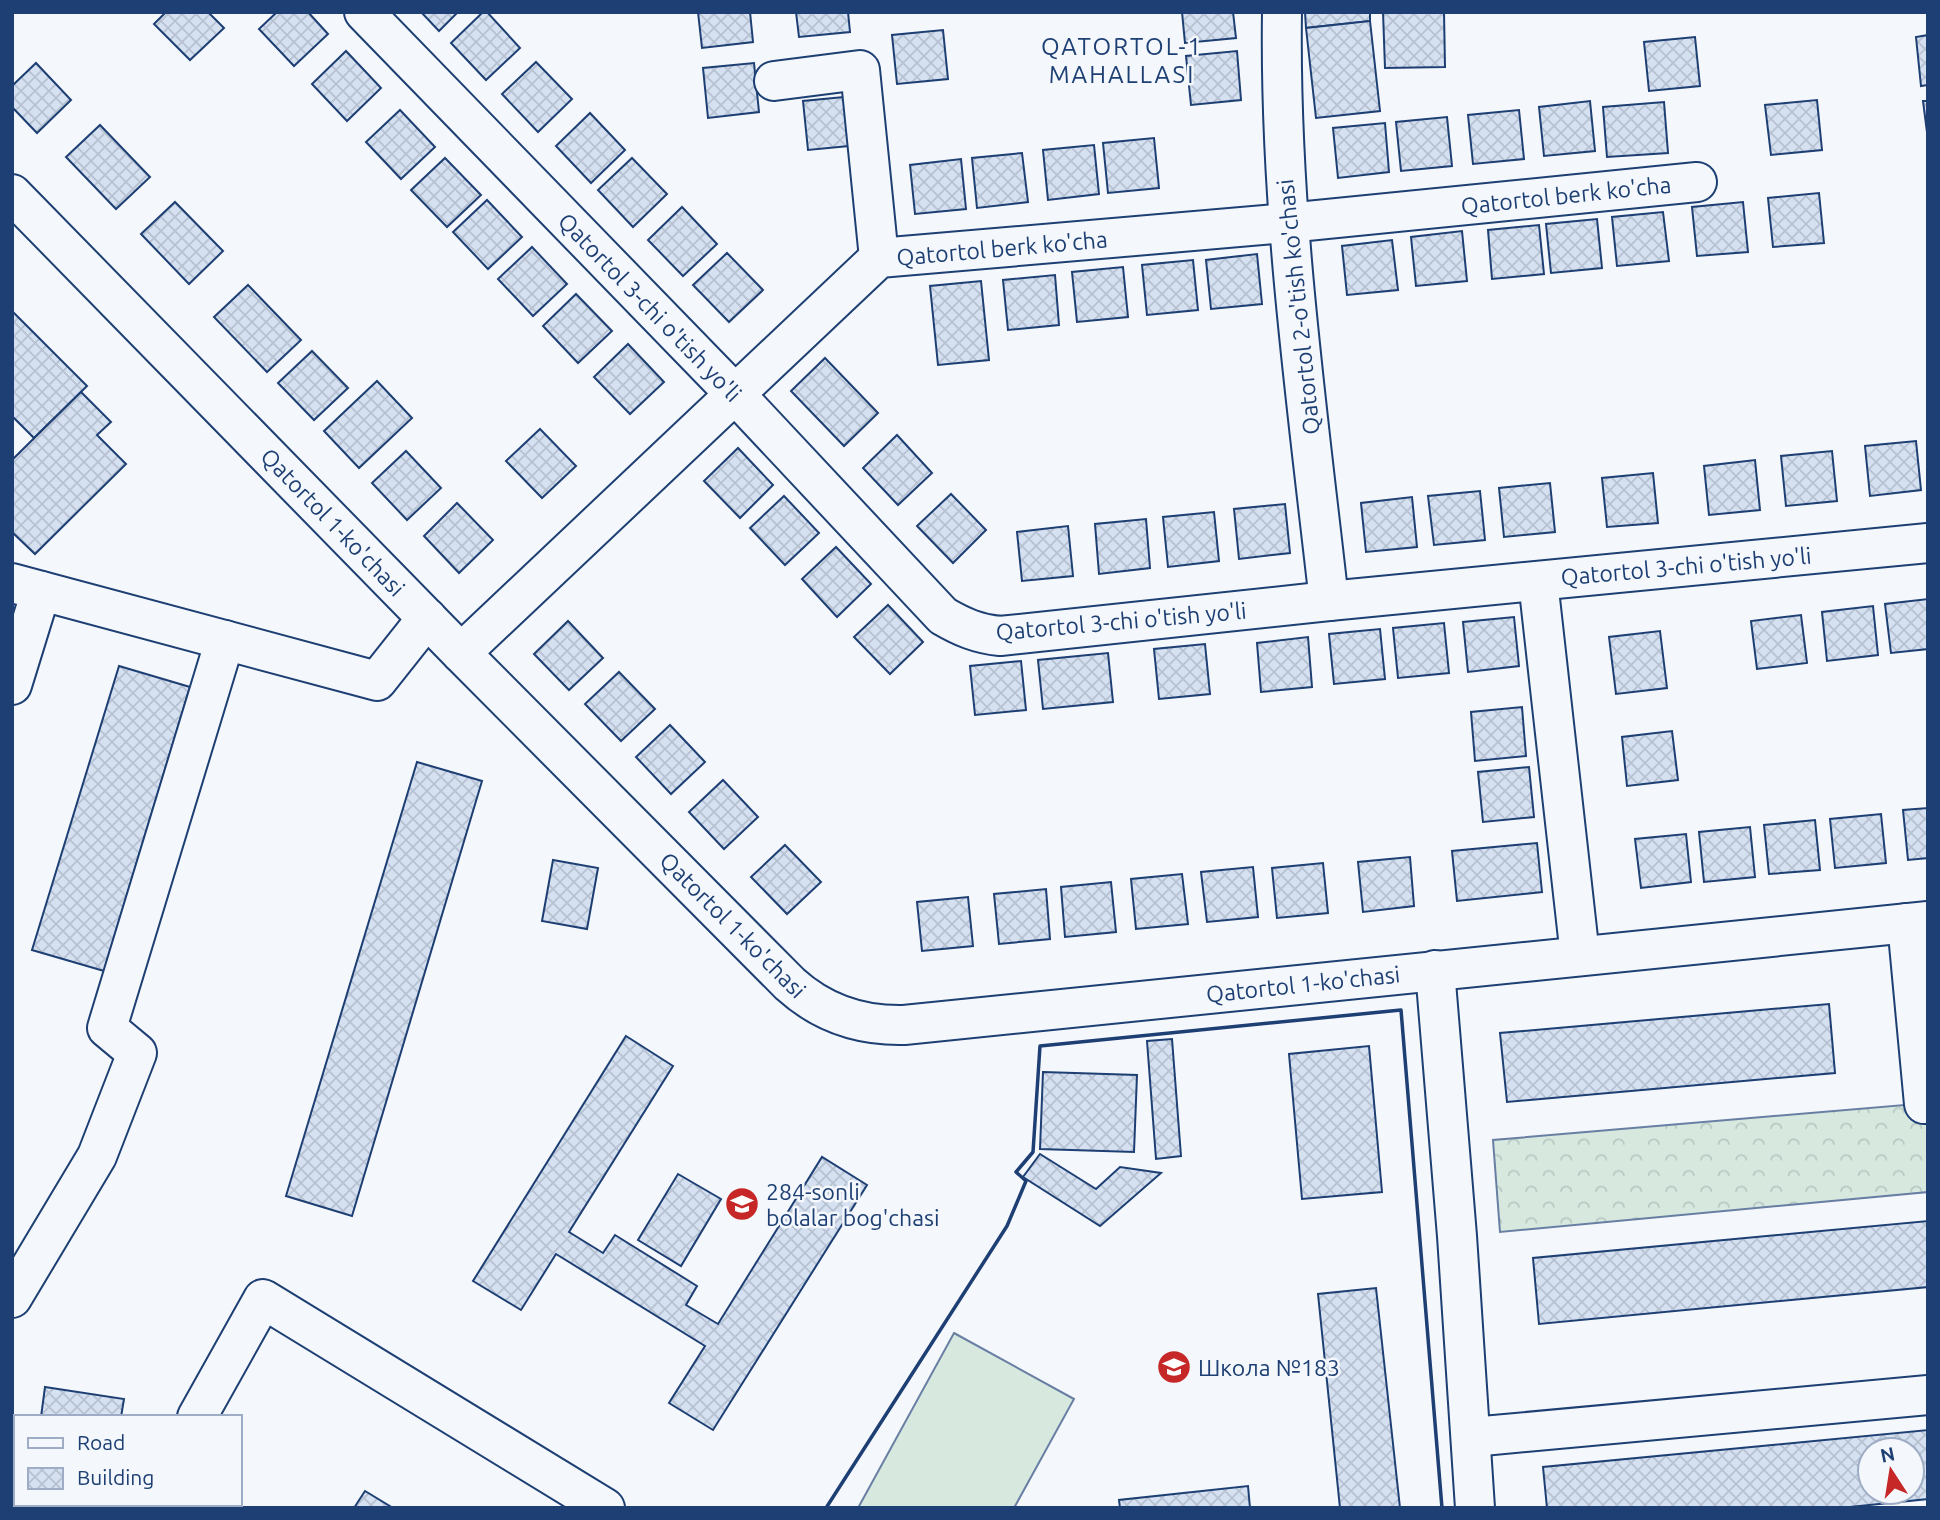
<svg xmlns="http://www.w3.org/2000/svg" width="1940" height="1520" font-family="Ubuntu,sans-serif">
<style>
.forest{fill:url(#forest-crowns);stroke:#687fa3;stroke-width:2}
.pitch{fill:#d7e8df;stroke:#687fa3;stroke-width:2}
.building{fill:url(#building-cross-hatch);stroke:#1d3f73;stroke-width:2;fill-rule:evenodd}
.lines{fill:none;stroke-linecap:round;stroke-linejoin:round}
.minor-casing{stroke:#1d3f73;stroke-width:42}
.minor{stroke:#f4f7fb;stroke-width:38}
.wall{stroke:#1d3f73;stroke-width:3.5}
.labels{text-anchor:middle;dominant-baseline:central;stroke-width:5;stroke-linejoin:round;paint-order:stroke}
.street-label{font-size:23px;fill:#1d3f73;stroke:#f4f7fb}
.poi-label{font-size:23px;fill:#1d3f73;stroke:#f4f7fb;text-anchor:start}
.neighbourhood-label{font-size:24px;letter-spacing:2px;fill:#1d3f73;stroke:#f4f7fb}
</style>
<defs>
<pattern id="forest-crowns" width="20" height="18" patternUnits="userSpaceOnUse" patternTransform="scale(1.75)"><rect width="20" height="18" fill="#d7e8df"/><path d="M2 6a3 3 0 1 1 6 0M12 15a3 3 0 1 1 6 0" fill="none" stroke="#b8c8c3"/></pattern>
<pattern id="building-cross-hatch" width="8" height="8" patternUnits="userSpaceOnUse" patternTransform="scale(1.75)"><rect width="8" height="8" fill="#d5e0f0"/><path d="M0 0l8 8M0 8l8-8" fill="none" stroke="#b6c1d1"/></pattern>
</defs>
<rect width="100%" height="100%" fill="#f4f7fb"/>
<polygon class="forest" points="1928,1103 1928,1192 1500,1232 1493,1140"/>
<polygon class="pitch" points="954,1333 1074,1399 1014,1508 858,1508"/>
<g class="building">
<polygon points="166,12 208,12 224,28 190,60 154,24"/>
<polygon points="277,12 308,12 328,34 294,66 259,29"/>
<polygon points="421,12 458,12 439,31"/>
<polygon points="483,12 487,12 520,48 486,80 451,43"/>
<polygon points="698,12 750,12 753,42 702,48"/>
<polygon points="796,12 848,12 850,32 799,37"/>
<polygon points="1182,12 1233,12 1236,38 1185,43"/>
<polygon points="1305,12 1370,12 1370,21 1306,28"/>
<polygon points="1383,12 1444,12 1445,67 1385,68"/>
<polygon points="1370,21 1380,111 1316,118 1306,28"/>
<polygon points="943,30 948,79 897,84 892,35"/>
<polygon points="1928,35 1928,85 1921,86 1916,37"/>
<polygon points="1695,37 1700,86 1649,91 1644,42"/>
<polygon points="346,51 381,88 347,121 312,84"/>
<polygon points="1237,51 1241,100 1191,105 1186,56"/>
<polygon points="536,62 572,99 538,132 502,94"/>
<polygon points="36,63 71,100 37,133 12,107 12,86"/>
<polygon points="754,63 759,112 708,118 703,68"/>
<polygon points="854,96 859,145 808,150 803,101"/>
<polygon points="1817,100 1822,150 1771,155 1765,105"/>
<polygon points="1590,101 1595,151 1544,156 1539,107"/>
<polygon points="1923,101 1928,101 1928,140"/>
<polygon points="1664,102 1668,153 1607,157 1603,107"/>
<polygon points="400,110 435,147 401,179 366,142"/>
<polygon points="1519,110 1524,159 1473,164 1468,115"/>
<polygon points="590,113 625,150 591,183 556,146"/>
<polygon points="1447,117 1452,166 1401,171 1396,122"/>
<polygon points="1385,123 1389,172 1338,178 1333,128"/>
<polygon points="100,125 150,177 116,209 66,157"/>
<polygon points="1154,138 1159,188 1108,193 1103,143"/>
<polygon points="1094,145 1099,194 1048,200 1043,150"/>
<polygon points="1022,153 1028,202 977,208 972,158"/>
<polygon points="445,158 481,195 447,227 411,190"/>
<polygon points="632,158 667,194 633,227 598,190"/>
<polygon points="961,159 966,209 915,214 910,165"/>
<polygon points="1819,193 1824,243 1773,247 1768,198"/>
<polygon points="487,200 522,237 488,269 453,232"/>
<polygon points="175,202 223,251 189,284 141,234"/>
<polygon points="1743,202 1748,252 1697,256 1692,207"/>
<polygon points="682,207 717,244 683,276 648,240"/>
<polygon points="1663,212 1669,261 1617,266 1612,217"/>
<polygon points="1597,219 1602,268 1551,273 1546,224"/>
<polygon points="1539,225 1544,274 1492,279 1488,230"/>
<polygon points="1462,231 1467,281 1416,286 1411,237"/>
<polygon points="1392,240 1398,290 1347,295 1342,246"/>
<polygon points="532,247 567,284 533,316 498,279"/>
<polygon points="727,253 763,290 729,322 693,285"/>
<polygon points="1257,254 1262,304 1211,309 1206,260"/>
<polygon points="1193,260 1198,310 1147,315 1142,265"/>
<polygon points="1123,267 1128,317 1077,322 1072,272"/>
<polygon points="1055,275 1059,325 1008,330 1003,280"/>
<polygon points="981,281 989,360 938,365 930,286"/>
<polygon points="248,285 301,340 267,372 214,317"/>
<polygon points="576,294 612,331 578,363 543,326"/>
<polygon points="12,311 87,386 34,438 12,416"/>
<polygon points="628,344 664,382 630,414 594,377"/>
<polygon points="312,351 348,388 314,420 278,383"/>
<polygon points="825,358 878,413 844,446 791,391"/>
<polygon points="377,381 412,418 359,468 324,431"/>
<polygon points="81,392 111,422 97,435 126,464 35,554 12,532 12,460"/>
<polygon points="540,429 576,466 542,498 506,461"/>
<polygon points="897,435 932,473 898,505 863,468"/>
<polygon points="1916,441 1921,490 1870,496 1865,446"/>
<polygon points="738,448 773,485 740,518 704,481"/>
<polygon points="406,451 441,488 407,520 372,483"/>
<polygon points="1832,451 1837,501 1786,506 1781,456"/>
<polygon points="1755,460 1760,510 1709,515 1704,466"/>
<polygon points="1653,473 1658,523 1607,527 1602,478"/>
<polygon points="1550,483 1555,532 1504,537 1499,488"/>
<polygon points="1480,491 1485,540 1434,545 1428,496"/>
<polygon points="951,494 986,530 953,563 917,526"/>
<polygon points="784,496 819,533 785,565 750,528"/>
<polygon points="1412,497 1417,547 1366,552 1361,503"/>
<polygon points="457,503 493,540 459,573 424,536"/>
<polygon points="1285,504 1290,553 1239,559 1234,509"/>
<polygon points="1214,512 1219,561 1168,567 1163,517"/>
<polygon points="1146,519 1150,568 1099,574 1095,524"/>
<polygon points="1068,526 1073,576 1022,581 1017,532"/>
<polygon points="836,547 871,584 837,617 802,579"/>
<polygon points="1928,599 1928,649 1891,653 1885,604"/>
<polygon points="888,605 923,642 890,674 854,637"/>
<polygon points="1873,606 1878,655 1827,661 1822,612"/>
<polygon points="1801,615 1807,663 1757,669 1751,621"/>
<polygon points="1514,617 1519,666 1468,672 1463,622"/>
<polygon points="568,621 603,658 569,690 534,654"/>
<polygon points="1444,623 1449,673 1398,678 1393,628"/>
<polygon points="1380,629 1385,679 1334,684 1329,634"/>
<polygon points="1660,631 1667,688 1616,694 1609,637"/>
<polygon points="1308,637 1312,687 1261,692 1257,643"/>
<polygon points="1205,644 1210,694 1159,699 1154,649"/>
<polygon points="1108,653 1113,702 1043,709 1038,660"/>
<polygon points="1021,661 1026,710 975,715 970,666"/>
<polygon points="119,666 190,687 104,971 32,950"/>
<polygon points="619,672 655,709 621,741 585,704"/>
<polygon points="1522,707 1526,756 1475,761 1471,712"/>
<polygon points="670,725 705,762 671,794 636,757"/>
<polygon points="1672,731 1678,780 1627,786 1622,737"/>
<polygon points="417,762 482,781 352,1216 286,1196"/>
<polygon points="1529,767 1534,817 1483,822 1478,772"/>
<polygon points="723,780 758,817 724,849 689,812"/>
<polygon points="1928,808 1928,858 1908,860 1903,810"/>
<polygon points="1881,814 1886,863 1835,868 1830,819"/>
<polygon points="1815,820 1820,870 1769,874 1764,825"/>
<polygon points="1750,827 1755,877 1704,882 1699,832"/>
<polygon points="1686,834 1691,882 1641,888 1635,839"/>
<polygon points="1537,843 1542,892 1457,901 1452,851"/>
<polygon points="785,845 821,882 787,914 751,877"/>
<polygon points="1410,857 1414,906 1363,912 1358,862"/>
<polygon points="553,860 598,868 587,929 542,921"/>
<polygon points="1323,863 1328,913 1277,918 1272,868"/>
<polygon points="1253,867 1258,917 1207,922 1201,872"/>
<polygon points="1182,874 1188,924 1136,929 1131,879"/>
<polygon points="1111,882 1116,932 1065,937 1061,887"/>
<polygon points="1046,889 1050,939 999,944 994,894"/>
<polygon points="968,897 973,946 922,951 917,902"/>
<polygon points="1829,1004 1835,1073 1507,1102 1500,1033"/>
<polygon points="626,1036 673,1066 569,1232 603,1253 615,1235 697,1286 686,1305 718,1324 822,1157 867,1185 713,1430 669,1403 705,1346 556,1254 521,1310 473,1281"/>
<polygon points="1172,1039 1181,1156 1156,1159 1147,1041"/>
<polygon points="1369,1046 1382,1192 1302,1199 1289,1054"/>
<polygon points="1043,1072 1137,1075 1134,1152 1040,1149"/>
<polygon points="1040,1154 1096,1189 1120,1167 1161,1173 1100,1226 1023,1177"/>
<polygon points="678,1174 721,1199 681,1266 638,1240"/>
<polygon points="1928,1221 1928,1287 1539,1324 1533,1258"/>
<polygon points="1376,1288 1400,1508 1340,1508 1318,1294"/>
<polygon points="45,1387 124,1399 121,1417 41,1417"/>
<path d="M 1928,1430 L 1928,1499 L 1840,1508 L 1547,1508 L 1543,1467 ZM 1870,1450 L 1912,1450 L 1912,1492 L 1870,1492 Z"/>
<polygon points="1248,1486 1250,1508 1120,1508 1119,1500"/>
<polygon points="365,1491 393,1508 354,1508"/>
</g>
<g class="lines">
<g class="minor-casing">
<g id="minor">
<path d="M 364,12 L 734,393 L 943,616 C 962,627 978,634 1000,636 L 1329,601 L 1928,543"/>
<path d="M 1282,12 C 1279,209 1307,405 1329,601"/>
<polyline points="774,81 860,70 879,258"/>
<path d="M 12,194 L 461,653 L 790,984 C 822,1013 861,1026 904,1025 L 1928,921"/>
<polyline points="1538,581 1580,956"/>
<polyline points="12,583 377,681 427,618"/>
<polyline points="461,653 879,258 1287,223 1697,182"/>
<polyline points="12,685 41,591"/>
<polyline points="1907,923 1924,1104"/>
<polyline points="1435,970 1457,1236 1475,1508"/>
<polyline points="12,1298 97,1156 137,1053 107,1028 225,640"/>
<polyline points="197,1417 263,1299 605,1508"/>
<polyline points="1472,1437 1928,1395"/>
<polyline points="146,1508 148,1504"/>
</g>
</g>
<use href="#minor" class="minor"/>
<polyline class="wall" points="826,1508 1007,1226 1026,1181 1016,1172 1033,1152 1040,1046 1401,1010 1442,1508"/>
</g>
<defs>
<g id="school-disc" transform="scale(1.75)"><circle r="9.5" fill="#c62828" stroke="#f4f7fb"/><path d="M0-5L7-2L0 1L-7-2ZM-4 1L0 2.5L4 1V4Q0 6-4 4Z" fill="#fff"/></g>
</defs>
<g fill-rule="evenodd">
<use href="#school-disc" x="742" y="1204"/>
<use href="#school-disc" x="1174" y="1367"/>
</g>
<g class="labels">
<g class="street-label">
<text transform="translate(1566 195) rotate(-6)">Qatortol berk ko'cha</text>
<text transform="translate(1002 248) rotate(-5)">Qatortol berk ko'cha</text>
<text transform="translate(650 307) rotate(46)">Qatortol 3-chi o'tish yo'li</text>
<text transform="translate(1298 307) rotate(-96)">Qatortol 2-o'tish ko'chasi</text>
<text transform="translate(333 522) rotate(46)">Qatortol 1-ko'chasi</text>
<text transform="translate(1686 566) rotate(-5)">Qatortol 3-chi o'tish yo'li</text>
<text transform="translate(1121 621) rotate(-5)">Qatortol 3-chi o'tish yo'li</text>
<text transform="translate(733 925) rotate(45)">Qatortol 1-ko'chasi</text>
<text transform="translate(1303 984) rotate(-6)">Qatortol 1-ko'chasi</text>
</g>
<g class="poi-label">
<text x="766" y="1191">284-sonli<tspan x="766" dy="26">bolalar bog'chasi</tspan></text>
<text x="1198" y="1367">Школа №183</text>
</g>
<g class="neighbourhood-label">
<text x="1122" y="46">QATORTOL-1<tspan x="1122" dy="28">MAHALLASI</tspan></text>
</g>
</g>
<rect width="1940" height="1520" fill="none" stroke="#1d3f73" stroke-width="28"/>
<rect x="14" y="1415" width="228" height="91" fill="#f4f7fb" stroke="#9eadc5" stroke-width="2"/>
<rect x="28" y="1438" width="35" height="10" fill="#f4f7fb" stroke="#9eadc5" stroke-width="2"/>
<text x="77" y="1450" font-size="21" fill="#1d3f73">Road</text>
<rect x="28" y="1468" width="35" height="21" fill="url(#building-cross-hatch)" stroke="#9eadc5" stroke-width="2"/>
<text x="77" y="1485" font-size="21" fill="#1d3f73">Building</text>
<g transform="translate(1891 1471) rotate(348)"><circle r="33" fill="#f4f7fb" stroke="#9eadc5" stroke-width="2"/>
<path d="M0-5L12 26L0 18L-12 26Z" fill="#c62828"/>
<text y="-10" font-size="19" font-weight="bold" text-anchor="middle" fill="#1d3f73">N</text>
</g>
</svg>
